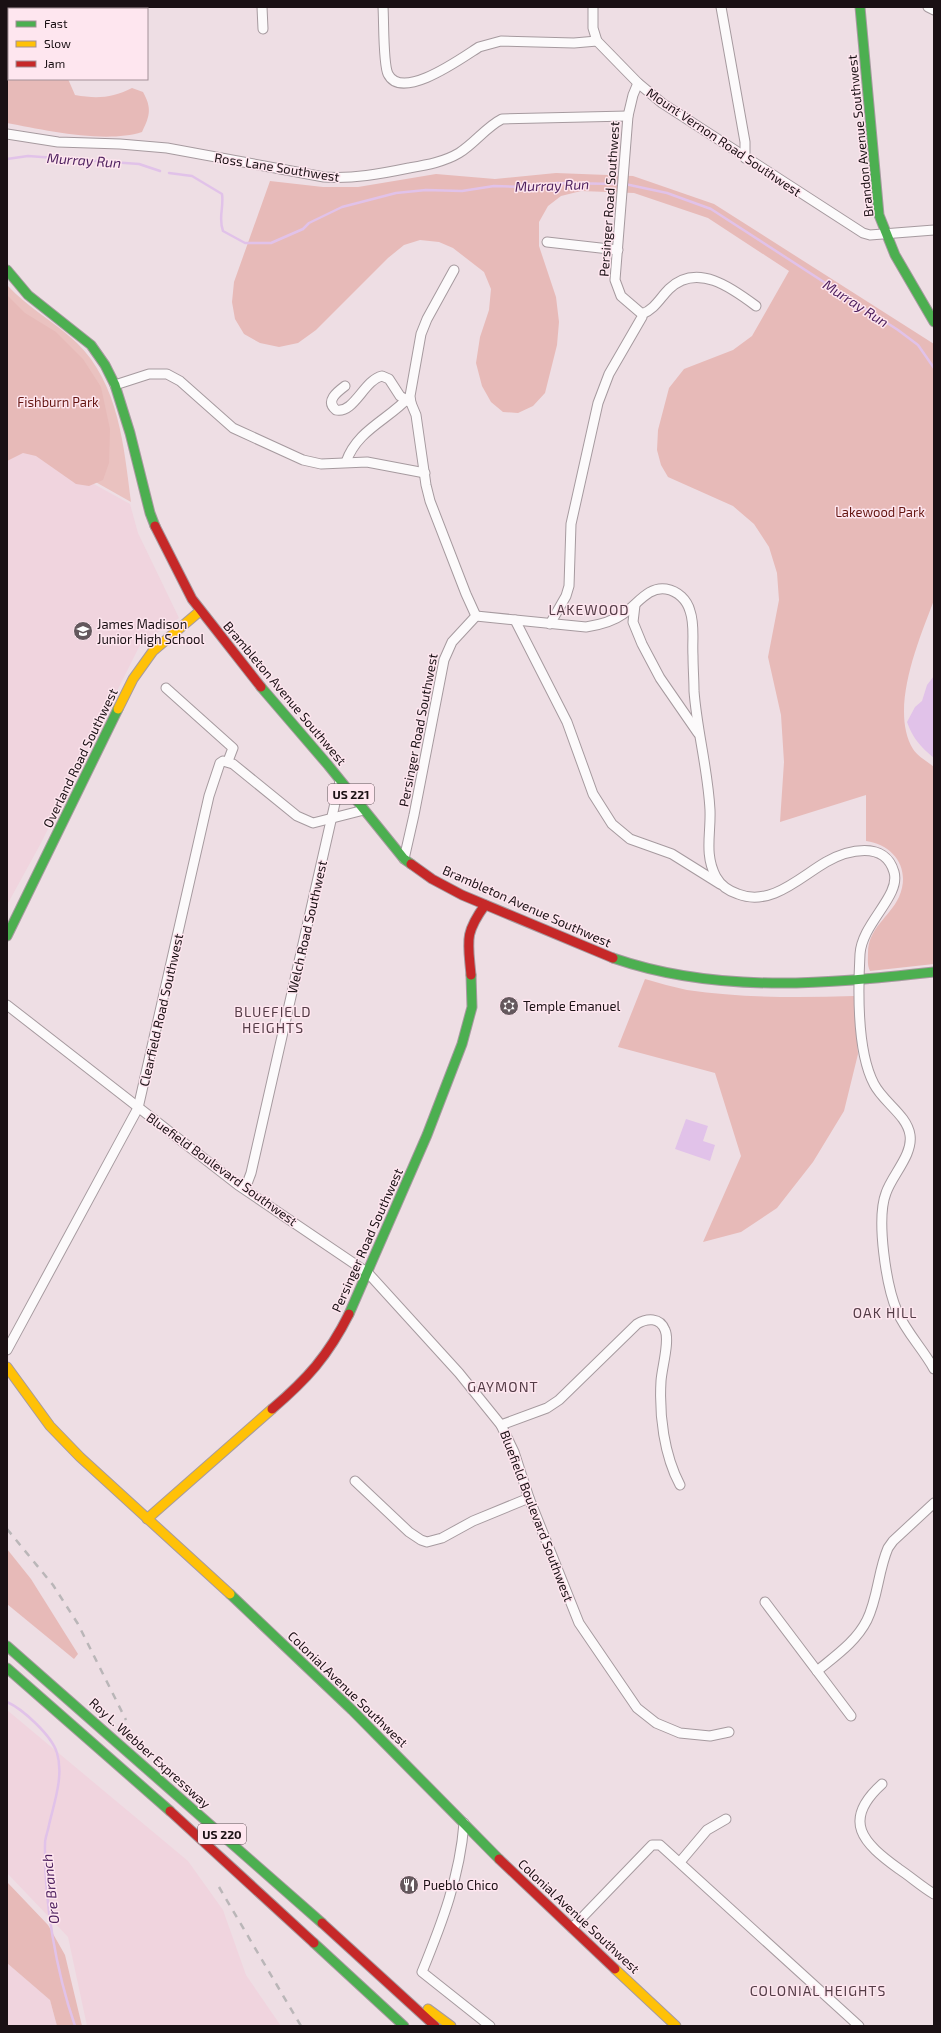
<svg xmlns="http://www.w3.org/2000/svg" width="941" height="2033" font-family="'Exo 2',sans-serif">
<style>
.built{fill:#f0d4de}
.green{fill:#eac2c0}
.forest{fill:#e7bab8}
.water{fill:#e1c2e9}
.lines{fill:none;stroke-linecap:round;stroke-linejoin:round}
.stream{stroke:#e1c2e9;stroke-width:2.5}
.street-casing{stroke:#a69a9f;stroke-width:11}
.fast-casing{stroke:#a69a9f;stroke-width:11}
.slow-casing{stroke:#a69a9f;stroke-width:11}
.jam-casing{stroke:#a69a9f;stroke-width:11}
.street{stroke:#fcfafb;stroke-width:9}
.fast{stroke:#4caf50;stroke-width:9}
.slow{stroke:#ffc107;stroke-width:9}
.jam{stroke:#c62828;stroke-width:9}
.rail{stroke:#bab6b8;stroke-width:2.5;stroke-dasharray:7 7;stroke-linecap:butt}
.labels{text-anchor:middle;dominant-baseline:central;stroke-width:3;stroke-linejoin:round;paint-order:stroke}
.shield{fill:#fee6ef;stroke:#5e5056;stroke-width:1}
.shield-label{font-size:12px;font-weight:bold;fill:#1a1014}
.street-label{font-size:13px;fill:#1a1014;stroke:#fee6ef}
.park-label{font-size:13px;fill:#641511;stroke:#fee6ef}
.poi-label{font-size:13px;fill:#1a1014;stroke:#fee6ef;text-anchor:start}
.water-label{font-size:14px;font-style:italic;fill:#4f215f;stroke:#fee6ef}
.neighbourhood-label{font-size:14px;letter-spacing:1px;fill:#543c46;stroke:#fee6ef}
</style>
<rect width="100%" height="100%" fill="#eedee4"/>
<g class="built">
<polygon points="7,436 130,504 138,533 179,618 140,645 41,843 7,905"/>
<polygon points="7,1710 188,1861 223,1910 246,1975 281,2026 87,2026 68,1937 7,1873"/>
<polygon points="7,1963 50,2000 57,2026 7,2026"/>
</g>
<path class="green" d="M 7,285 C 28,308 55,322 77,343 C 119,384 124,447 131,502 L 7,432 Z"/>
<g class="forest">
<path d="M 7,7 L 63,7 L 63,9 L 9,9 L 9,79 L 68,79 L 75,95 C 97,99 112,98 132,88 L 143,92 C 152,108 150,116 142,132 C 105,144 45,130 7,123 Z"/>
<path d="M 556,173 L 633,176 L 714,204 L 934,344 L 934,600 C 919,640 889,709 913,749 C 917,756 928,762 934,767 L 934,964 L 870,971 C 867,965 868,959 868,953 C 868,928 889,918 899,897 C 911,870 895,845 866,841 L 866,795 L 780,822 L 784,762 L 781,715 L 768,657 L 779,600 L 777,573 L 769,547 L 754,524 L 733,506 L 668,477 L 661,465 L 657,450 L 658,430 L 669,388 L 684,369 L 733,350 L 752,336 L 789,271 L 708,218 L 634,193 L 581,191 L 561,196 L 548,206 L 539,222 L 539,246 L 556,297 L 559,322 L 557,345 L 545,393 L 533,406 L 518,413 L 503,412 L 491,402 L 482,386 L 476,363 L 480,337 L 489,310 L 491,289 L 484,272 L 453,248 L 439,242 L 420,240 L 404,245 L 388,258 L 316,330 L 298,343 L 279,347 L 260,343 L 244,334 L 235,319 L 232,302 L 234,282 L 270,181 L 323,187 L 358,187 L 436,174 L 495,179 Z"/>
<polygon points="7,295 25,313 56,332 83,359 101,387 110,429 109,463 103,480 89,486 76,484 36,456 23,453 7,461"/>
<path d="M 645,979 C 659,983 673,987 687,990 C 742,998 798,998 854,996 L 858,1054 L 844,1111 L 813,1162 L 777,1208 L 741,1232 L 703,1242 L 741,1156 L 715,1073 L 618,1047 Z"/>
<polygon points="7,1549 31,1579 78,1654 74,1659 7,1604"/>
<polygon points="7,1882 48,1925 65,1955 82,2026 57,2026 50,2000 7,1963"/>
</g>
<g class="water">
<path d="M 934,676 L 934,758 C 921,747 913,739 907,722 L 915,707 L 922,701 L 927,685 Z"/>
<polygon points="686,1119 708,1126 703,1141 715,1145 710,1161 675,1149"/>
</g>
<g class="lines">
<g class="stream">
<polyline points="7,159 28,156 139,164 160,171"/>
<path d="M 169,173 L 192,176 L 222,194 C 224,208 218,218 223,231 L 245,243 L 271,243 L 303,229 L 309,223 L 342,207 L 396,193 L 426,190 L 462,191 L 494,186 L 526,187 L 557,183 L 620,184"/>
<polyline points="625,184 667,193 711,209 898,330 918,345 934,368"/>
<path d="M 7,1702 C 23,1709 52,1736 57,1753 C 64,1776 54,1803 49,1825 C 48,1831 45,1838 45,1843 C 44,1902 56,1971 75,2026"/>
</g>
<g class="street-casing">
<g id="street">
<polyline points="262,7 263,29"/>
<path d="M 383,7 C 384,21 383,64 388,74 C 402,102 463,57 479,47 L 501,41 L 574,43 L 597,41"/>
<polyline points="593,7 593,28 597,41 638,83 662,103 863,233 870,235 934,230"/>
<polyline points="721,7 745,142 745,158"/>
<polyline points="928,7 934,10"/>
<polyline points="133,9 134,7"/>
<path d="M 7,134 L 58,142 L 120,144 L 167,148 L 324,177 C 353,179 380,174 409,168 C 426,165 444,162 459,153 C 475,143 486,127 502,119 L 628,116"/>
<polyline points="547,242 618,250"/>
<path d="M 642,314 C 655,309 660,298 669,289 C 697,262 732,288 756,306"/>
<polyline points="115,385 149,374 167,374 180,381 233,428 303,460 321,464 367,462 425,473"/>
<path d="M 345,386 C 337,392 325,401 336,410 C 354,414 364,380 382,376 L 389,379 L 400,396 L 411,403 L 416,415 L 426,485 L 430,501 L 466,594 L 476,616"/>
<polyline points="411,403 410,396 421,334 427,319 454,270"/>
<path d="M 346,462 C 357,430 388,420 409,397"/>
<polyline points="635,605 633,622 642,644 660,678 698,733"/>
<path d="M 476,616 L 586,627 C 599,625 612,622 623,614 C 637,605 648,586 666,589 C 678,591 687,600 690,611 C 695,625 692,641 693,656 C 693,668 694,679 694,691 C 697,731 708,770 710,810 C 711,834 704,854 716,877 C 721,886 729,891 738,894 C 771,907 800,877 826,862 C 847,850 885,840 894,872 C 901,896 862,923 860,954 C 858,991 857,1052 874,1084 C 883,1102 907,1115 910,1135 C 913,1155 892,1175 886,1193 C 876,1219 886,1285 897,1311 C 906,1332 923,1349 934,1369"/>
<polyline points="515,620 567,722 593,794 612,824 630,839 672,854 720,884"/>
<polyline points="550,624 566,596 569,586 571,524 598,403 609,374 642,317 642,314 621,296 615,280 628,116 633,95 638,83"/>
<polyline points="166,688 233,748 228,761"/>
<polyline points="404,859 414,815 444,660 452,642 476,616"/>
<polyline points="7,1005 238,1185 368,1273 459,1373 501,1425 514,1452 529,1498 579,1623 637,1708 656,1723 680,1733 710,1736 729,1732"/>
<polyline points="245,1189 251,1173 340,781"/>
<polyline points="7,1350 138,1108 209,796 220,763 223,761 233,764 297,816 313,823 364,810"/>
<path d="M 501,1425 L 547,1408 L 559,1400 L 637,1324 C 647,1318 660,1317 665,1330 C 670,1341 662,1367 661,1381 C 659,1415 664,1455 680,1485"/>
<polyline points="355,1481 409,1532 421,1540 427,1542 442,1538 473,1521 529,1498"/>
<polyline points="765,1602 851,1716"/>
<path d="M 817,1671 C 835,1656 856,1642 867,1620 C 878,1598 878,1571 888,1548 L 893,1541 L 934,1503"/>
<path d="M 882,1784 C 841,1821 863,1843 899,1869 C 911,1877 922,1887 934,1894"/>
<path d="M 464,1823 C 460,1876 442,1923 422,1972 L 490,2026"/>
<polyline points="680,1862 707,1830 726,1819"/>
<polyline points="572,1928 652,1845 660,1845 859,2026"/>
</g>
</g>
<g class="fast-casing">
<g id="fast">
<polyline points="860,7 879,215 895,255 934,322"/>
<polyline points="7,270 28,295 91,345 105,365 115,385 130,433 150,513 155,526"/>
<polyline points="261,687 328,765 404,859 411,864"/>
<polyline points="7,936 118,709"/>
<path d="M 613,958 C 717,994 826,984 934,972"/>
<polyline points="349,1314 427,1135 462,1044 472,1007 471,975"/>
<polyline points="230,1594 352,1710 499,1859"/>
<polyline points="7,1646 322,1923"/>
<polyline points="7,1668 170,1811"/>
<polyline points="314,1943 404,2026"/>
</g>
</g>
<g class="slow-casing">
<g id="slow">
<polyline points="118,709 133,679 153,651 200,611"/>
<polyline points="7,1367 50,1426 80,1457 230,1594"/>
<polyline points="147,1519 272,1409"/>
<polyline points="615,1969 676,2026"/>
<polyline points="428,2009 451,2026"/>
</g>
</g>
<g class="jam-casing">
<g id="jam">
<polyline points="155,526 192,599 261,687"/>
<polyline points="411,864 432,879 462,895 613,958"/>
<path d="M 471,975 C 468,941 464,934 485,905"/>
<path d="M 272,1409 C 307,1379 328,1356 349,1314"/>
<polyline points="170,1811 314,1943"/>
<polyline points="499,1859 615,1969"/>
<polyline points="322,1923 435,2026"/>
</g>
</g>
<use href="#street" class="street"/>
<use href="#fast" class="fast"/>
<use href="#slow" class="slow"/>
<use href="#jam" class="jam"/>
<g class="rail">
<polyline points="7,1529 53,1585 78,1624 126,1720"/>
<polyline points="219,1887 301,2026"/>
</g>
</g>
<defs>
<g id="school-disc" transform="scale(1)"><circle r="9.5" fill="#64585d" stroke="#fee6ef"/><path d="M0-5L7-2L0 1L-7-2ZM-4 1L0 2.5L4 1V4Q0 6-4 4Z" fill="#fff"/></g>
<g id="synagogue-disc" transform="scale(1)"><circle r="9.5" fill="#64585d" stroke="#fee6ef"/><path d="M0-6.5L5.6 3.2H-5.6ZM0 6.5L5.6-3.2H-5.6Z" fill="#fff"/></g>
<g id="restaurant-disc" transform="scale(1)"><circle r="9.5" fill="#64585d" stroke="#fee6ef"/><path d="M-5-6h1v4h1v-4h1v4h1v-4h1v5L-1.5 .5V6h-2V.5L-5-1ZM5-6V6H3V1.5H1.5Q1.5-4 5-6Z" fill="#fff"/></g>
</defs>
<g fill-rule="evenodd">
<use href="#school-disc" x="83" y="631"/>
<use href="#synagogue-disc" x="509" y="1006"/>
<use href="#restaurant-disc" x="409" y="1885"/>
</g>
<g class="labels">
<g class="shield">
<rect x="328" y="784" width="46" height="20" rx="3"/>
<rect x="198" y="1824" width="48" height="20" rx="3"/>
</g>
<g class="shield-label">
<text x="351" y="794">US 221</text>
<text x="222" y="1834">US 220</text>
</g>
<g class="street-label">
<text transform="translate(860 136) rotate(-96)">Brandon Avenue Southwest</text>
<text transform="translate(724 142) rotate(34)">Mount Vernon Road Southwest</text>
<text transform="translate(277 167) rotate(9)">Ross Lane Southwest</text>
<text transform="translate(609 199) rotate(-86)">Persinger Road Southwest</text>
<text transform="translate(285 693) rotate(50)">Brambleton Avenue Southwest</text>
<text transform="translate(418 730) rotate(-79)">Persinger Road Southwest</text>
<text transform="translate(80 758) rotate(-64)">Overland Road Southwest</text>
<text transform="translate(527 906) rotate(24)">Brambleton Avenue Southwest</text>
<text transform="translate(307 927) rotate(-77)">Welch Road Southwest</text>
<text transform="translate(161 1010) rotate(-77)">Clearfield Road Southwest</text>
<text transform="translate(222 1169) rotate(36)">Bluefield Boulevard Southwest</text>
<text transform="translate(367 1240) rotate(-66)">Persinger Road Southwest</text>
<text transform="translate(537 1516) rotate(69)">Bluefield Boulevard Southwest</text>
<text transform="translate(348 1689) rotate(44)">Colonial Avenue Southwest</text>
<text transform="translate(150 1753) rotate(42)">Roy L. Webber Expressway</text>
<text transform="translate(579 1916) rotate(43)">Colonial Avenue Southwest</text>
</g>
<g class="park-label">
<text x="58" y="402">Fishburn Park</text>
<text x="880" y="512">Lakewood Park</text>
</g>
<g class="poi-label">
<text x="97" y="624">James Madison<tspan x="97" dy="15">Junior High School</tspan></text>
<text x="523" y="1006">Temple Emanuel</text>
<text x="423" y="1885">Pueblo Chico</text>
</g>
<g class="water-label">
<text transform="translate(84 160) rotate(4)">Murray Run</text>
<text transform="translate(552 185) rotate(-2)">Murray Run</text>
<text transform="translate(856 303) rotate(33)">Murray Run</text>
<text transform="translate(50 1889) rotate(-96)">Ore Branch</text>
</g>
<g class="neighbourhood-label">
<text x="589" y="609">LAKEWOOD</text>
<text x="273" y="1011">BLUEFIELD<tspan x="273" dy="16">HEIGHTS</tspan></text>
<text x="885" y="1312">OAK HILL</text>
<text x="503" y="1386">GAYMONT</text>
<text x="818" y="1990">COLONIAL HEIGHTS</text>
</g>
</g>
<rect width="941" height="2033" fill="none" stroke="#1a1014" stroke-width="16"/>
<rect x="8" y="8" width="140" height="72" fill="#fee6ef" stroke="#a39097"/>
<rect x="16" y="21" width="20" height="6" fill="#4caf50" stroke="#a39097"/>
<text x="44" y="28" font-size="12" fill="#1a1014">Fast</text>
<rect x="16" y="41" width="20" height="6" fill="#ffc107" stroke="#a39097"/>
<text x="44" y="48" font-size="12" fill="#1a1014">Slow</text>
<rect x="16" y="61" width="20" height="6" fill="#c62828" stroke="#a39097"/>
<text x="44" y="68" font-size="12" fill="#1a1014">Jam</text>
</svg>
